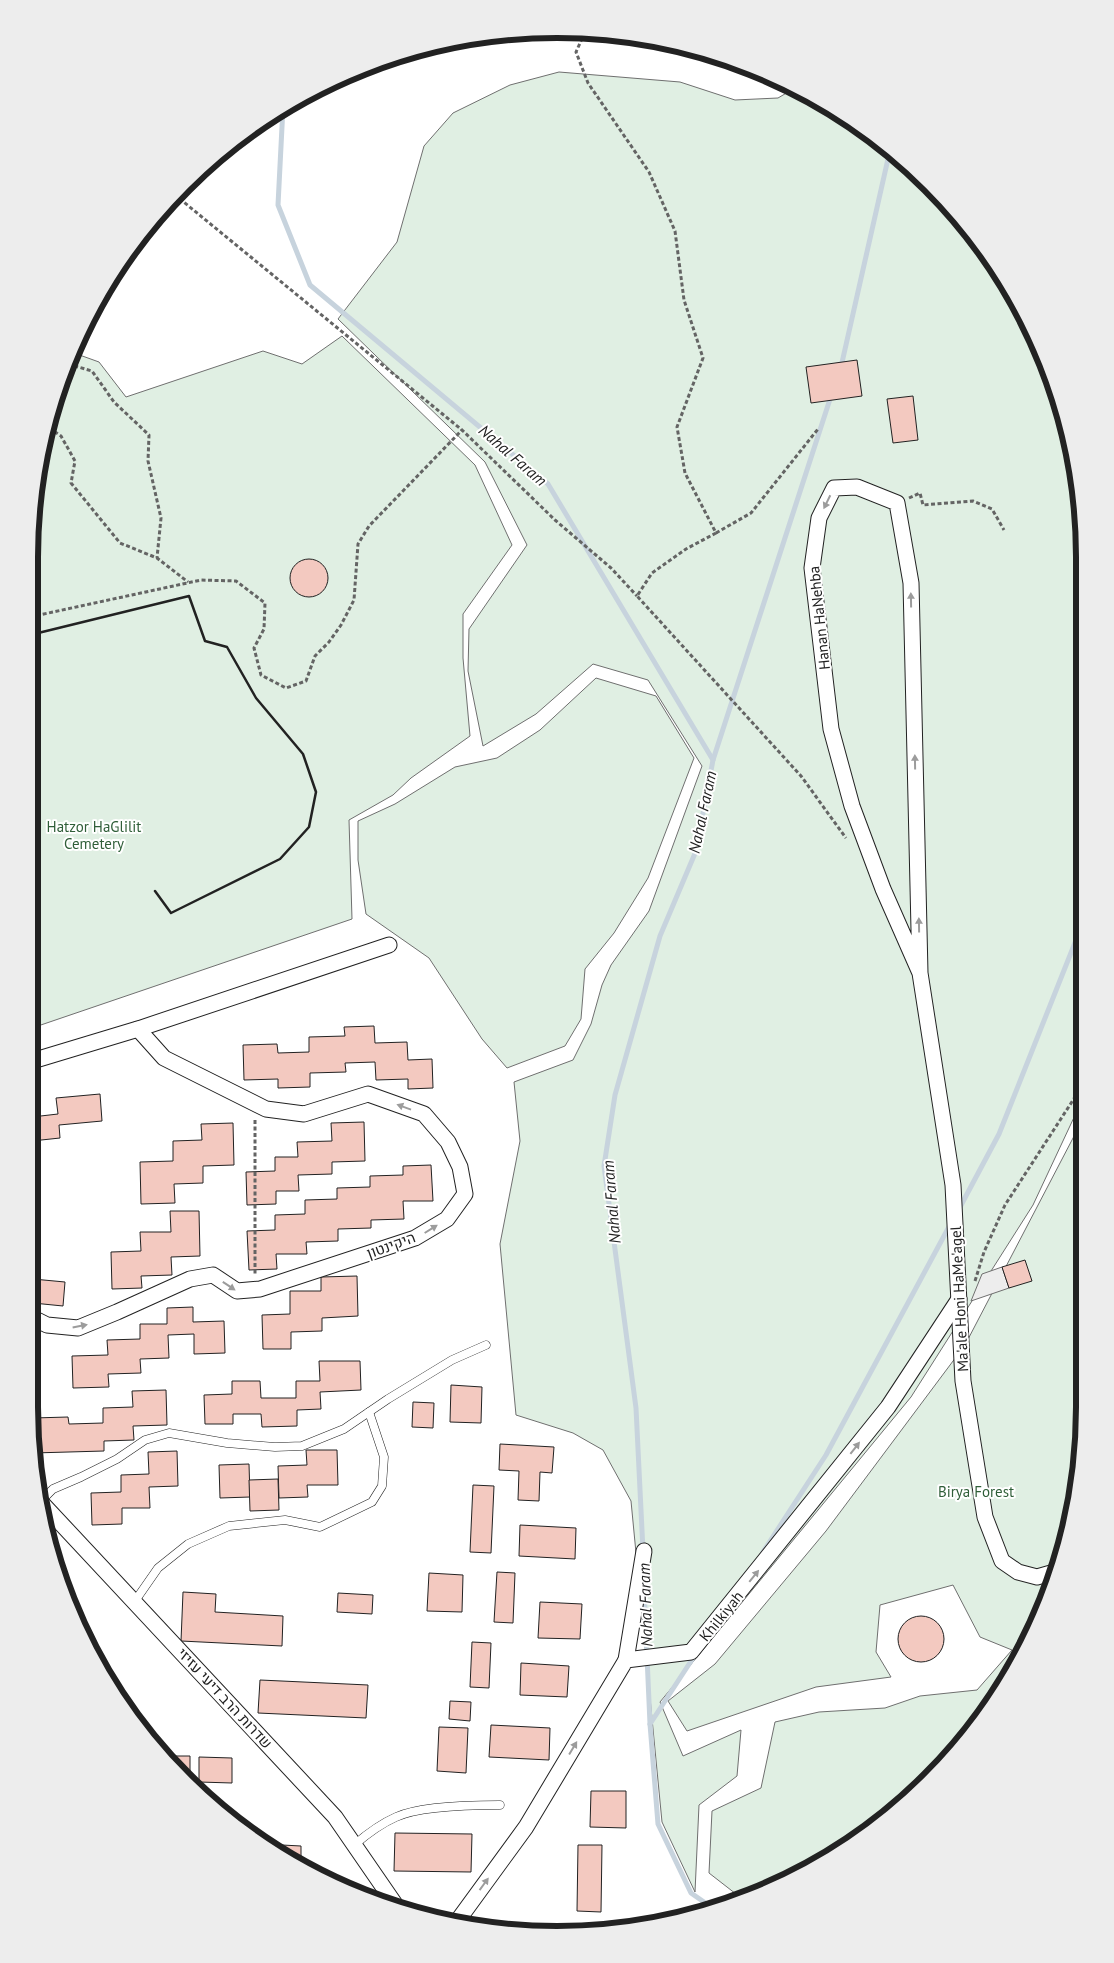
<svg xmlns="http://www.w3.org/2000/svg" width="1114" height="1963" font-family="'PT Sans',Heebo,sans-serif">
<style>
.green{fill:#e0efe3;stroke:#6f6f6f}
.parking{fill:#ededed;stroke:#6f6f6f}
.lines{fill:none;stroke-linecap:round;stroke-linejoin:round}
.stream{stroke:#c7d3dd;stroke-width:5}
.building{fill:#f3c9c0;stroke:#222}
.lane-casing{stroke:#222;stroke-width:9}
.street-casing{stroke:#222;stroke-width:17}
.path{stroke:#646464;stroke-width:3;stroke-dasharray:4 2.5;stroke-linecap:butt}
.lane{stroke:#fff;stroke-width:8}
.street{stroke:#fff;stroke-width:15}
.wall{stroke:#222;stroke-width:2.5}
.oneway{fill:#9c9c9c}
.labels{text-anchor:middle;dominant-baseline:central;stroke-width:4;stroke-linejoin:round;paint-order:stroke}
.street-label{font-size:15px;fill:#222;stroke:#fff}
.park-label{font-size:15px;fill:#2f5e38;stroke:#fff}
.water-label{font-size:16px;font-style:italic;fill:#222;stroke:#fff}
.rim{fill:none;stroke:#222;stroke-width:6}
</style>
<rect width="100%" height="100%" fill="#fff"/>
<g class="green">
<polygon points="559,72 680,82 735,100 778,98 795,88 850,118 931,184 1014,293 1057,387 1084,522 1084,1096 1033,1205 911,1397 660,1702 683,1756 741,1730 737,1776 699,1805 695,1892 662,1822 631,1501 603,1450 573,1433 516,1415 500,1244 520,1141 514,1082 573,1060 591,1024 602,985 611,965 649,911 702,766 648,680 593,664 536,714 483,746 468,671 469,629 527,545 485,462 338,319 397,242 424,146 453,113 510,85"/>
<polygon points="342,336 475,465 512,545 463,614 463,658 470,736 411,778 393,795 349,820 352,919 32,1028 30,522 57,387 74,353 99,362 126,397 263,351 302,364"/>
<polygon points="596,678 656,696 694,758 648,878 614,933 585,969 581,1019 565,1046 507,1068 482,1039 429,958 366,914 358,860 358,821 395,804 455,767 497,758 540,730"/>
<polygon points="1084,1117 1084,1441 1057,1576 996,1699 954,1755 879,1825 821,1864 746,1897 736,1894 709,1873 712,1811 761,1788 775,1722 819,1712 885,1708 920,1696 977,1690 1012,1650 980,1637 953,1585 880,1605 876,1652 891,1677 816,1687 687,1731 668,1701 715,1664 826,1531 965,1345"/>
</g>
<polygon class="parking" points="1002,1267 1009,1288 971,1301 982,1274"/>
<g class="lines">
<g class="stream">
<polyline points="283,107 278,205 310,285 548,484 713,760 696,851 660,936 615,1095 604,1166 636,1408 643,1551"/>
<polyline points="841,367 890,150"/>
<polyline points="713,760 831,396"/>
<polyline points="959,1209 999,1134 1084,920"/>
<polyline points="763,1552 826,1455 951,1223"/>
<polyline points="644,1589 650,1724 658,1824 691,1893 714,1909"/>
<polyline points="650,1724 695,1655"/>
</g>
</g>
<g class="building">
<polygon points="857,360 862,396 811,403 806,367"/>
<polygon points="913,396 918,440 893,443 887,399"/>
<circle cx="309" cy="578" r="19"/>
<polygon points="374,1026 375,1043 407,1042 408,1060 432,1059 433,1088 408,1089 408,1079 376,1080 375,1062 345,1063 346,1072 310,1073 310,1087 278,1088 278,1079 244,1080 243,1045 277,1044 278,1053 309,1052 309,1037 345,1036 344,1027"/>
<polygon points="100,1094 102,1121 59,1125 60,1138 32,1141 32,1117 58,1114 56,1098"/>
<polygon points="364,1122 365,1161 332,1162 332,1174 298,1175 299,1191 276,1191 276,1204 247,1205 246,1172 275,1171 275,1157 298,1157 297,1142 332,1141 331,1123"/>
<polygon points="233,1123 234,1165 203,1166 203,1183 174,1184 175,1203 141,1204 140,1162 173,1161 173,1141 202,1140 201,1124"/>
<polygon points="431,1165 433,1201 403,1201 404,1219 371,1220 371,1228 338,1229 338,1241 306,1242 307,1254 276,1254 277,1269 249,1270 247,1231 275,1230 275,1215 305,1214 305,1200 337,1199 337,1188 370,1187 370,1176 403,1175 403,1166"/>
<polygon points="170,1211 199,1211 200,1256 171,1257 172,1275 141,1276 142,1288 112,1289 111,1252 141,1251 140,1232 171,1232"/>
<polygon points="1025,1260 1032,1281 1009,1288 1002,1267"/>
<polygon points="357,1276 358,1316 322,1318 322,1331 291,1332 291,1349 263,1349 262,1315 290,1314 290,1291 321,1291 321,1277"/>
<polygon points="33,1279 65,1282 63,1306 33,1303"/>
<polygon points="193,1307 193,1322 224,1321 225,1353 194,1354 194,1334 168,1335 169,1358 140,1359 141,1373 108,1374 109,1387 73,1388 72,1356 108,1355 107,1340 140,1339 140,1324 167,1324 167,1308"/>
<polygon points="319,1361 360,1361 361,1390 320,1392 321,1409 297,1410 297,1426 262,1427 261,1414 233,1414 233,1424 205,1424 204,1395 232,1394 232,1381 260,1381 261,1398 296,1398 296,1381 320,1381"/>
<polygon points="451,1385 482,1387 481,1423 450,1422"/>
<polygon points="166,1390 167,1425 133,1426 134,1440 104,1441 104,1451 33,1453 33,1418 68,1417 69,1424 103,1423 103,1408 133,1407 132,1391"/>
<polygon points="413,1402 434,1403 433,1428 412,1427"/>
<polygon points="500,1444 554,1447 552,1473 540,1472 539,1501 518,1500 519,1471 499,1470"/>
<polygon points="306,1450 337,1450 338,1485 307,1485 308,1497 279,1498 278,1466 307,1465"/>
<polygon points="177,1451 178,1486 149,1487 150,1508 122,1508 122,1524 92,1525 91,1493 121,1492 121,1475 149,1474 148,1452"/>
<polygon points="249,1464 250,1497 220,1498 219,1465"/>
<polygon points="278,1479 279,1510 250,1511 249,1480"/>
<polygon points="473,1485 494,1486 491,1553 470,1552"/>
<polygon points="520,1525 576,1528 575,1559 519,1556"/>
<polygon points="497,1572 515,1573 513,1623 494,1622"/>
<polygon points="429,1573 463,1575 462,1612 427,1611"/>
<polygon points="183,1592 216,1594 215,1612 283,1616 282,1646 181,1641"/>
<polygon points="338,1593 373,1595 372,1614 337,1612"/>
<polygon points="540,1602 582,1604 580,1639 538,1638"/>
<circle cx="921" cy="1639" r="23"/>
<polygon points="472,1642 491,1643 489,1688 470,1687"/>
<polygon points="521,1663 569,1666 567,1697 520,1695"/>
<polygon points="98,1664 109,1667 110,1683"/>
<polygon points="260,1680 368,1685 366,1718 258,1713"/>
<polygon points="450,1701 471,1702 470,1721 449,1719"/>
<polygon points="491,1725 550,1728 549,1760 489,1757"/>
<polygon points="439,1727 468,1728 466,1773 437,1771"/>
<polygon points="170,1756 190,1756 190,1783 184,1780 170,1764"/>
<polygon points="199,1757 232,1758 232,1783 199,1782"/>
<polygon points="591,1791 626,1791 626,1828 590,1827"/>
<polygon points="395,1833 472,1834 471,1872 394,1871"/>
<polygon points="263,1844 301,1846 301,1867 263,1845"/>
<polygon points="578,1845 602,1845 601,1912 577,1911"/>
</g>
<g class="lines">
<g class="lane-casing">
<g id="lane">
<polyline points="41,1501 53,1489 81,1477 117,1459 145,1440 169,1433 227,1443 275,1447 302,1446 344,1429 388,1399 452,1360 486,1345"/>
<polyline points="135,1601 158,1568 188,1544 229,1526 285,1520 320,1527 372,1502 382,1486 384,1457 369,1412"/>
<path d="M 354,1845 C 367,1834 380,1824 396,1817 C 420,1806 472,1805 500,1805"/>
</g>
</g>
<g class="street-casing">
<g id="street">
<polyline points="920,973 883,889 852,806 831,729 812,568 819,518 834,488 857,487 897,503 911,583 920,973 953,1185 963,1381 985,1517 1002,1561 1018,1572 1037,1577 1058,1571"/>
<polyline points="32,1061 138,1029 389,945"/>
<polyline points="33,1318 47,1325 78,1328 117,1312 190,1279 213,1275 237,1291 260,1289 415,1238 447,1219 465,1194 460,1167 448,1142 424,1114 368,1094 304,1114 266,1109 164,1058 138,1029"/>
<polyline points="39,1500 335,1817 397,1907"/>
<polyline points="626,1660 644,1551"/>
<polyline points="456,1923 526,1827 626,1660 691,1652 888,1407 959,1299"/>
</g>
</g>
<g class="path">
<polyline points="585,32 576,52 588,83 649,172 675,231 684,300 703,358 677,427 685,473 716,533 686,549 652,573 637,596 801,776 846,838"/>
<polyline points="634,36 646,41 671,42"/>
<polyline points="176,193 180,199 462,430 555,520 611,568 637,596"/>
<polyline points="68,364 92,371 114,402 149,435 148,461 161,518 157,558"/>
<polyline points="49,428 61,436 75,461 71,483 120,543 157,558 188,582"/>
<polyline points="909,498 920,493 923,505 973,501 992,509 1004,530"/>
<polyline points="716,533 751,513 818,429"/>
<polyline points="30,617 201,580 236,581 265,603 264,629 254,648 261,675 286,688 306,681 315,656 329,642 341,625 354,600 358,544 369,526 462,430"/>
<polyline points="255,1120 255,1276"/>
<polyline points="975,1281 984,1252 1005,1205 1077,1094 1084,1088"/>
</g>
<use href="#lane" class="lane"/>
<use href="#street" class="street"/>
<polyline class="wall" points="30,635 189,596 205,641 227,647 256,698 303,754 316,792 309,827 280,859 171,913 155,891"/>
</g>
<defs><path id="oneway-solid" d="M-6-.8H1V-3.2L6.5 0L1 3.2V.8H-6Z" transform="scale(1.25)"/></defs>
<g class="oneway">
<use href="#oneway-solid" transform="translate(827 502) rotate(116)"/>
<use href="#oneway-solid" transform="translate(911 600) rotate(-91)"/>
<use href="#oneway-solid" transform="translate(915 762) rotate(-91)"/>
<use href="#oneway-solid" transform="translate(919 925) rotate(-91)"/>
<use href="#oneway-solid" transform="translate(404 1107) rotate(-160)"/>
<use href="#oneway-solid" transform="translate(431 1229) rotate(-32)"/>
<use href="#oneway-solid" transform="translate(229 1286) rotate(34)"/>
<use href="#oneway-solid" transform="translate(80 1326) rotate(-11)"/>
<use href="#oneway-solid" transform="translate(855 1448) rotate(-52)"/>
<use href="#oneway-solid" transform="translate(754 1576) rotate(-51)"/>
<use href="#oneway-solid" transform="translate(573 1748) rotate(-59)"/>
<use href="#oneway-solid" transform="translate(484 1884) rotate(-54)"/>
</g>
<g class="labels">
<g class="street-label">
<text transform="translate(819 618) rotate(-96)">Hanan HaNehba</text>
<text transform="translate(391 1245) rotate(-20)">היקינטון</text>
<text transform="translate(959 1299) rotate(-93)">Ma'ale Honi HaMe'agel</text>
<text transform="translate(721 1616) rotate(-51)">Khilkiyah</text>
<text transform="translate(225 1698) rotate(47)">שדרות הרב דיעי עזיזי</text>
</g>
<g class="park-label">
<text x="94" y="826">Hatzor HaGlilit<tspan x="94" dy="17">Cemetery</tspan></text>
<text x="976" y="1491">Birya Forest</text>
</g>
<g class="water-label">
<text transform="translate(513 455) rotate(41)">Nahal Faram</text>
<text transform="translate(702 812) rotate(-78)">Nahal Faram</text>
<text transform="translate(611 1202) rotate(-95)">Nahal Faram</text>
<text transform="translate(645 1605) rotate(-92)">Nahal Faram</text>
</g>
</g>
<path d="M0 0H1114V1963H0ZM557 38H557A519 519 0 0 1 1076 557V1407A519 519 0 0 1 557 1926H557A519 519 0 0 1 38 1407V557A519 519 0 0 1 557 38Z" fill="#ededed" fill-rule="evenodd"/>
<path class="rim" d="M557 38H557A519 519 0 0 1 1076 557V1407A519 519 0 0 1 557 1926H557A519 519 0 0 1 38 1407V557A519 519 0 0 1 557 38Z"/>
</svg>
